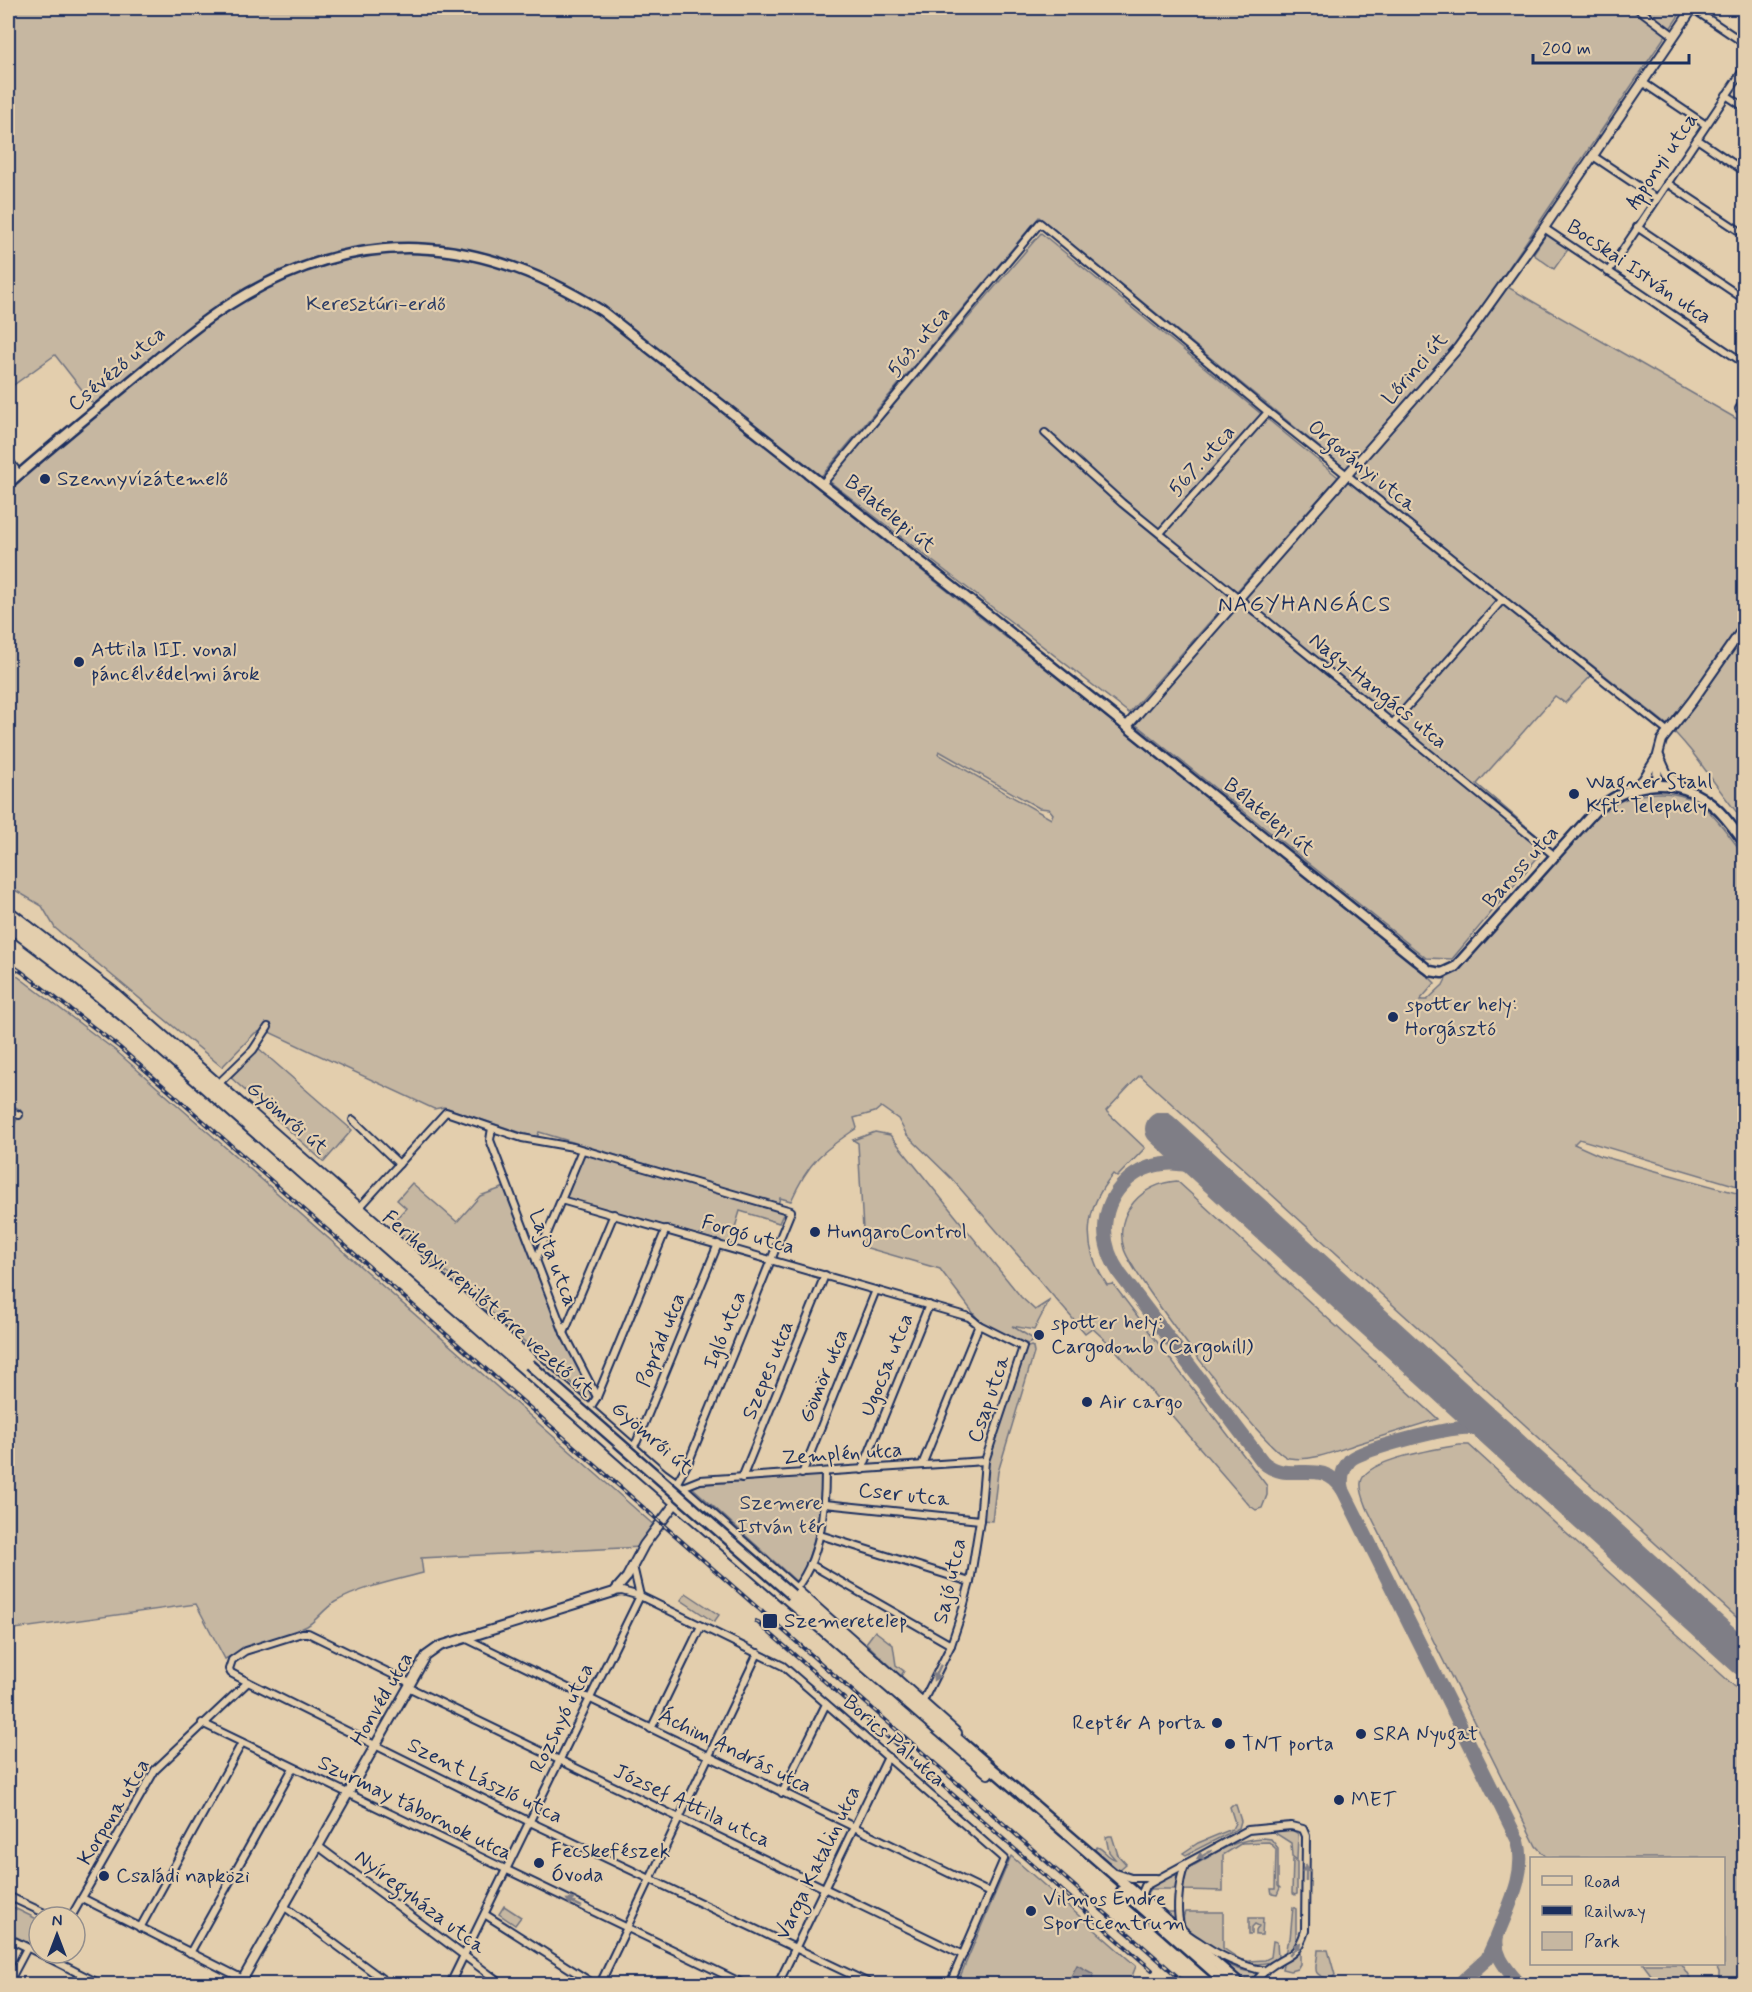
<svg xmlns="http://www.w3.org/2000/svg" width="1752" height="1992" font-family="Mynerve,sans-serif">
<style>
.green{fill:#c6b7a1;stroke:#707380;stroke-width:1.5;fill-rule:evenodd}
.water{fill:#9f9792;stroke:#6a6d7d;stroke-width:1.5}
.lines{fill:none;stroke-linecap:round;stroke-linejoin:round}
.taxiway{stroke:#7f7e86;stroke-width:14}
.runway{stroke:#7f7e86;stroke-width:34}
.minor-casing{stroke:#1b2f5e;stroke-width:10}
.tertiary-casing{stroke:#1b2f5e;stroke-width:12}
.secondary-casing{stroke:#1b2f5e;stroke-width:13}
.primary-casing{stroke:#1b2f5e;stroke-width:14}
.minor{stroke:#e3cead;stroke-width:6}
.tertiary{stroke:#e3cead;stroke-width:8}
.secondary{stroke:#e3cead;stroke-width:8}
.primary{stroke:#e3cead;stroke-width:9}
.rail-casing{stroke:#1b2f5e;stroke-width:4}
.rail{stroke:#e3cead;stroke-width:1.5;stroke-dasharray:4.5;stroke-linecap:butt}
.primary-bridge-casing{stroke:#1b2f5e;stroke-width:14;stroke-linecap:butt}
.primary-bridge{stroke:#e3cead;stroke-width:9}
.oneway{fill:#7f7e86}
.poi-dot{fill:#1b2f5e;stroke:#e3cead;stroke-width:2}
.labels{text-anchor:middle;dominant-baseline:central;stroke-width:4.5;stroke-linejoin:round;paint-order:stroke}
.street-label{font-size:21px;fill:#1b2f5e;stroke:#e3cead}
.park-label{font-size:21px;fill:#2c3d65;stroke:#e3cead}
.poi-label{font-size:21px;fill:#1b2f5e;stroke:#e3cead;text-anchor:start}
.neighbourhood-label{font-size:22px;letter-spacing:1.5px;fill:#1b2f5e;stroke:#e3cead}
</style>
<rect width="100%" height="100%" fill="#e3cead"/>
<filter id="ink" filterUnits="userSpaceOnUse"><feTurbulence type="fractalNoise" baseFrequency=".0167" numOctaves="2"/><feDisplacementMap in="SourceGraphic" scale="12" xChannelSelector="R" yChannelSelector="G"/><feConvolveMatrix kernelMatrix="1 2 1 2 8 2 1 2 1" color-interpolation-filters="sRGB"/></filter>
<g filter="url(#ink)">
<g class="green">
<path d="M 8,8 L 1684,8 L 1499,282 L 1744,423 L 1744,821 C 1717,790 1696,751 1665,723 L 1358,479 L 1039,217 L 814,485 L 1256,836 L 1429,977 L 1435,983 L 1420,1000 L 1427,1000 L 1443,985 L 1448,975 L 1458,971 L 1601,810 C 1632,793 1676,783 1706,809 C 1720,821 1732,840 1744,855 L 1744,1188 L 1579,1139 L 1574,1144 L 1601,1156 L 1744,1195 L 1744,1624 L 1140,1075 L 1106,1111 L 1145,1148 L 1117,1177 L 1113,1174 C 1084,1209 1081,1247 1107,1285 L 1113,1284 L 1267,1486 L 1267,1495 L 1262,1508 L 1256,1510 L 1249,1505 L 1112,1346 L 1092,1328 L 1085,1333 L 952,1179 L 907,1135 L 898,1119 L 881,1107 L 875,1112 L 854,1118 L 857,1128 C 821,1152 809,1161 791,1201 L 780,1198 L 778,1204 L 539,1132 L 537,1138 L 444,1107 L 434,1109 L 265,1030 L 255,1033 L 222,1067 L 55,928 L 42,906 L 8,886 L 8,490 L 100,413 L 55,355 L 8,389 ZM 939,751 L 1039,808 L 1049,809 L 1053,814 L 1051,819 L 938,754 Z"/>
<polygon points="1041,233 1338,477 1129,713 829,481"/>
<polygon points="1547,233 1569,248 1554,269 1533,254"/>
<polygon points="1347,481 1591,676 1565,703 1555,696 1477,784 1548,845 1452,959 1426,958 1134,723"/>
<path d="M 8,969 L 116,1051 L 656,1527 L 642,1547 L 421,1558 L 423,1573 C 393,1581 362,1587 335,1602 C 324,1609 317,1620 307,1626 C 282,1639 251,1645 225,1659 L 196,1604 L 8,1630 L 8,1139 L 21,1110 L 8,1103 Z"/>
<polygon points="257,1047 352,1130 324,1162 229,1076"/>
<polygon points="875,1132 890,1135 1021,1297 1035,1310 1049,1301 1034,1330 1012,1326 1035,1340 1028,1344 1022,1342 980,1322 940,1269 864,1247 858,1143 853,1140"/>
<polygon points="584,1154 784,1212 779,1223 740,1211 730,1244 565,1198"/>
<path d="M 1177,1181 L 1438,1419 C 1412,1427 1386,1435 1360,1443 C 1338,1450 1313,1462 1289,1458 C 1267,1454 1132,1276 1124,1249 C 1113,1213 1143,1183 1177,1181 Z"/>
<polygon points="412,1183 457,1222 480,1196 505,1187 558,1324 592,1397 592,1401 391,1224 406,1208 397,1200"/>
<polygon points="1031,1346 1033,1347 1034,1353 998,1472 992,1521 983,1520 988,1461 1025,1348"/>
<path d="M 1459,1445 L 1469,1445 L 1744,1695 L 1744,1984 L 1710,1984 L 1719,1977 L 1719,1972 L 1715,1964 L 1724,1964 L 1724,1858 L 1547,1858 L 1536,1846 L 1368,1510 C 1365,1502 1360,1492 1361,1483 C 1363,1459 1439,1449 1459,1445 Z"/>
<path d="M 824,1475 C 821,1514 815,1548 798,1583 L 693,1488 L 692,1485 Z"/>
<polygon points="686,1593 719,1615 714,1622 681,1600"/>
<polygon points="875,1631 893,1645 896,1665 904,1671 901,1676 866,1643"/>
<polygon points="1232,1805 1236,1805 1241,1821 1239,1828 1186,1855 1183,1853 1198,1843 1232,1829 1235,1823 1230,1807"/>
<polygon points="1289,1828 1298,1834 1297,1860 1292,1856 1291,1843 1272,1831"/>
<path d="M 1109,1836 L 1112,1836 L 1118,1855 L 1126,1864 L 1119,1870 L 1093,1852 L 1097,1847 C 1105,1849 1107,1858 1115,1859 L 1109,1852 L 1106,1837 Z"/>
<path d="M 1262,1838 L 1271,1839 L 1278,1848 L 1278,1886 L 1280,1888 L 1277,1895 L 1272,1894 L 1271,1889 L 1275,1889 L 1276,1849 L 1269,1842 L 1242,1843 L 1223,1855 L 1223,1891 L 1183,1890 L 1184,1875 L 1187,1869 C 1214,1855 1230,1840 1262,1838 Z"/>
<polygon points="1011,1856 1136,1966 1129,1984 957,1984"/>
<polygon points="1293,1859 1297,1862 1297,1894 1295,1895 1292,1893"/>
<polygon points="1175,1875 1178,1877 1177,1889 1150,1889 1145,1896 1161,1912 1176,1912 1174,1924 1144,1897 1145,1890 1148,1886"/>
<polygon points="8,1905 39,1920 39,1948 8,1933"/>
<polygon points="504,1906 521,1917 515,1925 499,1914"/>
<polygon points="1293,1907 1296,1909 1296,1945 1285,1956 1287,1943 1290,1939"/>
<path d="M 1185,1912 L 1223,1912 L 1223,1948 L 1241,1960 L 1248,1961 L 1248,1963 C 1236,1960 1199,1941 1189,1933 C 1183,1927 1182,1918 1185,1912 Z"/>
<polygon points="1249,1918 1263,1918 1262,1935 1256,1935 1256,1931 1259,1926 1255,1924 1252,1927 1252,1934 1249,1934"/>
<polygon points="1273,1941 1277,1942 1278,1958 1272,1962 1251,1965 1250,1961 1265,1960 1271,1957"/>
<path d="M 1318,1950 L 1328,1950 L 1335,1975 L 1331,1979 C 1309,1975 1317,1968 1318,1950 Z"/>
<polygon points="1298,1951 1300,1952 1300,1964 1297,1969 1290,1971 1282,1969 1283,1964"/>
<path d="M 1212,1955 C 1225,1962 1238,1972 1254,1972 L 1256,1975 L 1247,1983 L 1244,1983 Z"/>
<polygon points="1643,1964 1681,1964 1694,1984 1658,1984"/>
</g>
<polygon class="water" points="1077,1965 1094,1974 1089,1984 1067,1984"/>
<g class="lines">
<g class="taxiway">
<path d="M 1219,1180 C 1149,1130 1072,1204 1120,1274 L 1263,1462 C 1289,1486 1321,1455 1343,1490 L 1518,1841 C 1527,1874 1508,1907 1497,1936 C 1493,1956 1508,1970 1519,1984"/>
<path d="M 1343,1490 C 1340,1479 1342,1469 1350,1460 C 1362,1449 1451,1426 1470,1428 C 1485,1430 1499,1437 1512,1446"/>
<polyline points="1459,1984 1487,1959 1495,1941"/>
</g>
<polyline class="runway" points="1162,1129 1744,1659"/>
<g class="minor-casing">
<g id="minor">
<polyline points="1637,8 1673,35"/>
<polyline points="1692,8 1744,43"/>
<polyline points="1642,82 1706,125"/>
<polyline points="1726,95 1744,107"/>
<polyline points="1697,139 1744,171"/>
<polyline points="1593,156 1656,198"/>
<polyline points="1667,183 1744,234"/>
<polyline points="1637,227 1744,299"/>
<polyline points="1544,228 1744,363"/>
<polyline points="1608,272 1744,69"/>
<polyline points="1739,409 1744,401"/>
<polyline points="1045,433 1122,503 1555,856"/>
<polyline points="8,459 19,474"/>
<polyline points="823,483 1040,223 1268,412 1667,731"/>
<polyline points="1160,533 1268,412"/>
<polyline points="1392,724 1503,599"/>
<polyline points="219,1083 253,1050 268,1027"/>
<polyline points="8,1110 19,1115"/>
<polyline points="353,1120 399,1164"/>
<polyline points="492,1128 490,1140 564,1333 597,1397"/>
<polyline points="561,1200 969,1317 979,1325 1023,1347 985,1461 980,1520 970,1582 961,1615 951,1645 923,1701"/>
<polyline points="360,1207 446,1112 522,1138 573,1147 791,1211 689,1461 676,1484"/>
<polyline points="536,1260 582,1150"/>
<polyline points="564,1333 614,1214"/>
<polyline points="590,1408 597,1397 666,1229"/>
<polyline points="633,1447 637,1441 718,1244"/>
<polyline points="922,1465 979,1325"/>
<polyline points="862,1470 929,1305"/>
<polyline points="802,1474 876,1290"/>
<polyline points="742,1478 825,1275"/>
<polyline points="685,1486 700,1480 985,1461"/>
<polyline points="825,1504 980,1520"/>
<polyline points="820,1535 970,1582"/>
<polyline points="810,1564 951,1645"/>
<polyline points="633,1566 640,1596"/>
<path d="M 795,1589 C 821,1560 825,1510 825,1472"/>
<polyline points="614,1592 622,1591 640,1596 783,1666 1004,1859 950,1984"/>
<polyline points="465,1638 990,1893"/>
<polyline points="410,1683 308,1633 302,1633 245,1651 232,1660 229,1669 231,1673 248,1682 530,1822 871,1984"/>
<polyline points="408,1687 963,1955"/>
<polyline points="202,1723 744,1984"/>
<polyline points="651,1729 701,1626"/>
<polyline points="782,1793 826,1704"/>
<polyline points="318,1846 502,1984"/>
<path d="M 1185,1866 C 1179,1878 1174,1919 1183,1930 C 1187,1934 1193,1938 1198,1941 C 1220,1957 1240,1966 1266,1971"/>
<polyline points="1116,1873 1131,1878 1156,1878"/>
<polyline points="8,1896 53,1917"/>
<polyline points="82,1898 253,1984"/>
<path d="M 1139,1900 L 1145,1886 L 1248,1830 L 1291,1826 L 1303,1829 L 1306,1836 L 1305,1931 C 1296,1959 1287,1954 1266,1970 C 1262,1974 1257,1980 1253,1984"/>
<polyline points="285,1907 389,1984"/>
<polyline points="486,1915 594,1984"/>
<polyline points="71,1917 155,1770 248,1682"/>
<polyline points="140,1928 242,1743"/>
<polyline points="8,1938 49,1958 52,1953"/>
<polyline points="190,1953 293,1768"/>
<polyline points="49,1958 100,1984"/>
<polyline points="8,1984 27,1948"/>
<polyline points="78,1984 82,1976"/>
<polyline points="450,1984 640,1596"/>
<polyline points="600,1984 758,1653"/>
<polyline points="778,1984 888,1757"/>
</g>
</g>
<g class="tertiary-casing">
<g id="tertiary">
<polyline points="1127,726 1458,348 1544,228 1693,8"/>
<polyline points="1659,756 1667,774 1682,788"/>
<polyline points="1657,785 1658,755 1662,740 1693,700 1744,627"/>
<polyline points="1631,789 1643,780 1656,759"/>
<polyline points="8,910 113,991 663,1474 684,1489 957,1733"/>
<polyline points="8,927 74,977 122,1016 675,1503 988,1774"/>
<polyline points="240,1984 426,1656 440,1646 614,1592 627,1577 644,1545 677,1501"/>
</g>
</g>
<g class="secondary-casing">
<path id="secondary" d="M 8,484 C 47,450 87,417 126,385 C 160,357 193,327 230,304 C 357,224 478,233 602,311 L 991,617 L 1430,971 L 1442,973 L 1455,967 L 1595,811 C 1627,784 1670,774 1707,801 C 1722,811 1733,828 1744,842"/>
</g>
<g class="primary-casing">
<g id="primary">
<polyline points="8,919 88,979 131,1015 529,1364"/>
<polyline points="792,1595 1240,1984"/>
<polyline points="1122,1891 1227,1984"/>
</g>
</g>
<use href="#minor" class="minor"/>
<use href="#tertiary" class="tertiary"/>
<use href="#secondary" class="secondary"/>
<use href="#primary" class="primary"/>
<g class="rail-casing">
<g id="rail">
<polyline points="8,963 22,972 119,1047 1186,1984"/>
<polyline points="756,1621 1152,1970"/>
</g>
</g>
<use href="#rail" class="rail"/>
<g class="primary-bridge-casing">
<polyline id="primary-bridge" points="529,1364 792,1595"/>
</g>
<use href="#primary-bridge" class="primary-bridge"/>
</g>
<defs><path id="oneway-solid" d="M-6-.8H1V-3.2L6.5 0L1 3.2V.8H-6Z" transform="scale(1.5)"/></defs>
<g class="oneway">
<use href="#oneway-solid" transform="translate(937 1673) rotate(115)"/>
<use href="#oneway-solid" transform="translate(1204 1855) rotate(151)"/>
<use href="#oneway-solid" transform="translate(1306 1873) rotate(-89)"/>
<use href="#oneway-solid" transform="translate(574 1903) rotate(-154)"/>
<use href="#oneway-solid" transform="translate(1295 1949) rotate(-50)"/>
</g>
</g>
<g class="poi-dot">
<circle cx="45" cy="479" r="6"/>
<circle cx="79" cy="662" r="6"/>
<circle cx="1574" cy="794" r="6"/>
<circle cx="1393" cy="1017" r="6"/>
<circle cx="815" cy="1232" r="6"/>
<circle cx="1039" cy="1335" r="6"/>
<circle cx="1087" cy="1402" r="6"/>
<rect x="762" y="1613" width="16" height="16" rx="3"/>
<circle cx="1217" cy="1723" r="6"/>
<circle cx="1361" cy="1734" r="6"/>
<circle cx="1230" cy="1744" r="6"/>
<circle cx="1339" cy="1800" r="6"/>
<circle cx="539" cy="1863" r="6"/>
<circle cx="104" cy="1876" r="6"/>
<circle cx="1031" cy="1911" r="6"/>
</g>
<g class="labels">
<g class="street-label">
<text transform="translate(1662 161) rotate(-56)">Apponyi utca</text>
<text transform="translate(1639 272) rotate(34)">Bocskai István utca</text>
<text transform="translate(919 342) rotate(-50)">563. utca</text>
<text transform="translate(117 369) rotate(-40)">Csévéző utca</text>
<text transform="translate(1415 369) rotate(-49)">Lőrinci út</text>
<text transform="translate(1202 461) rotate(-48)">567. utca</text>
<text transform="translate(1362 466) rotate(39)">Orgoványi utca</text>
<text transform="translate(890 514) rotate(39)">Bélatelepi út</text>
<text transform="translate(1378 691) rotate(39)">Nagy-Hangács utca</text>
<text transform="translate(1269 817) rotate(39)">Bélatelepi út</text>
<text transform="translate(1521 867) rotate(-48)">Baross utca</text>
<text transform="translate(287 1118) rotate(41)">Gyömrői út</text>
<text transform="translate(748 1235) rotate(16)">Forgó utca</text>
<text transform="translate(553 1258) rotate(69)">Lajta utca</text>
<text transform="translate(488 1304) rotate(41)">Ferihegyi repülőtérre vezető út</text>
<text transform="translate(725 1330) rotate(-68)">Igló utca</text>
<text transform="translate(661 1340) rotate(-68)">Poprád utca</text>
<text transform="translate(887 1365) rotate(-68)">Ugocsa utca</text>
<text transform="translate(768 1370) rotate(-68)">Szepes utca</text>
<text transform="translate(824 1376) rotate(-68)">Gömör utca</text>
<text transform="translate(989 1399) rotate(-71)">Csap utca</text>
<text transform="translate(652 1438) rotate(41)">Gyömrői út</text>
<text transform="translate(842 1454) rotate(-4)">Zemplén utca</text>
<text transform="translate(904 1495) rotate(6)">Cser utca</text>
<text transform="translate(950 1581) rotate(-77)">Sajó utca</text>
<text transform="translate(382 1699) rotate(-60)">Honvéd utca</text>
<text transform="translate(562 1718) rotate(-64)">Rozsnyó utca</text>
<text transform="translate(894 1741) rotate(41)">Borics Pál utca</text>
<text transform="translate(735 1751) rotate(26)">Áchim András utca</text>
<text transform="translate(485 1781) rotate(26)">Szent László utca</text>
<text transform="translate(692 1806) rotate(25)">József Attila utca</text>
<text transform="translate(415 1808) rotate(26)">Szurmay tábornok utca</text>
<text transform="translate(114 1812) rotate(-59)">Korpona utca</text>
<text transform="translate(818 1863) rotate(-64)">Varga Katalin utca</text>
<text transform="translate(420 1902) rotate(37)">Nyíregyháza utca</text>
</g>
<g class="park-label">
<text x="376" y="304">Keresztúri-erdő</text>
<text x="781" y="1503">Szemere<tspan x="781" dy="24">István tér</tspan></text>
</g>
<g class="poi-label">
<text x="57" y="479">Szennyvízátemelő</text>
<text x="91" y="650">Attila III. vonal<tspan x="91" dy="24">páncélvédelmi árok</tspan></text>
<text x="1586" y="782">Wagner Stahl<tspan x="1586" dy="24">Kft. Telephely</tspan></text>
<text x="1405" y="1005">spotter hely:<tspan x="1405" dy="24">Horgásztó</tspan></text>
<text x="827" y="1232">HungaroControl</text>
<text x="1051" y="1323">spotter hely:<tspan x="1051" dy="24">Cargodomb (Cargohill)</tspan></text>
<text x="1099" y="1402">Air cargo</text>
<text x="784" y="1621">Szemeretelep</text>
<text x="1205" y="1723" text-anchor="end">Reptér A porta</text>
<text x="1373" y="1734">SRA Nyugat</text>
<text x="1242" y="1744">TNT porta</text>
<text x="1351" y="1800">MET</text>
<text x="551" y="1851">Fecskefészek<tspan x="551" dy="24">Óvoda</tspan></text>
<text x="116" y="1876">Családi napközi</text>
<text x="1043" y="1899">Vilmos Endre<tspan x="1043" dy="24">Sportcentrum</tspan></text>
</g>
<g class="neighbourhood-label">
<text x="1305" y="605">NAGYHANGÁCS</text>
</g>
</g>
<rect width="1752" height="1992" fill="none" stroke="#e3cead" stroke-width="30"/>
<rect x="15" y="15" width="1722" height="1962" fill="none" stroke="#1b2f5e" stroke-width="2" filter="url(#ink)"/>
<rect x="1530" y="1857" width="195" height="108" fill="#e3cead" stroke="#938e8d" stroke-width="1.5"/>
<rect x="1542" y="1876" width="30" height="9" fill="#e3cead" stroke="#938e8d" stroke-width="1.5"/>
<text x="1584" y="1887" font-size="18" fill="#1b2f5e">Road</text>
<rect x="1542" y="1906" width="30" height="9" fill="#1b2f5e" stroke="#938e8d" stroke-width="1.5"/>
<text x="1584" y="1917" font-size="18" fill="#1b2f5e">Railway</text>
<rect x="1542" y="1932" width="30" height="18" fill="#c6b7a1" stroke="#938e8d" stroke-width="1.5"/>
<text x="1584" y="1947" font-size="18" fill="#1b2f5e">Park</text>
<g transform="translate(57 1935)"><circle r="28" fill="#e3cead" stroke="#938e8d" stroke-width="1.5"/>
<path d="M0-4.5L10 22L0 15L-10 22Z" fill="#1b2f5e"/>
<text y="-9" font-size="16" font-weight="bold" text-anchor="middle" fill="#1b2f5e">N</text>
</g>
<path d="M1533 54v9h156v-9" fill="none" stroke="#1b2f5e" stroke-width="3"/>
<text x="1542" y="54" font-size="18" fill="#1b2f5e" stroke="#e3cead" stroke-width="4.5" paint-order="stroke">200 m</text>
</svg>
